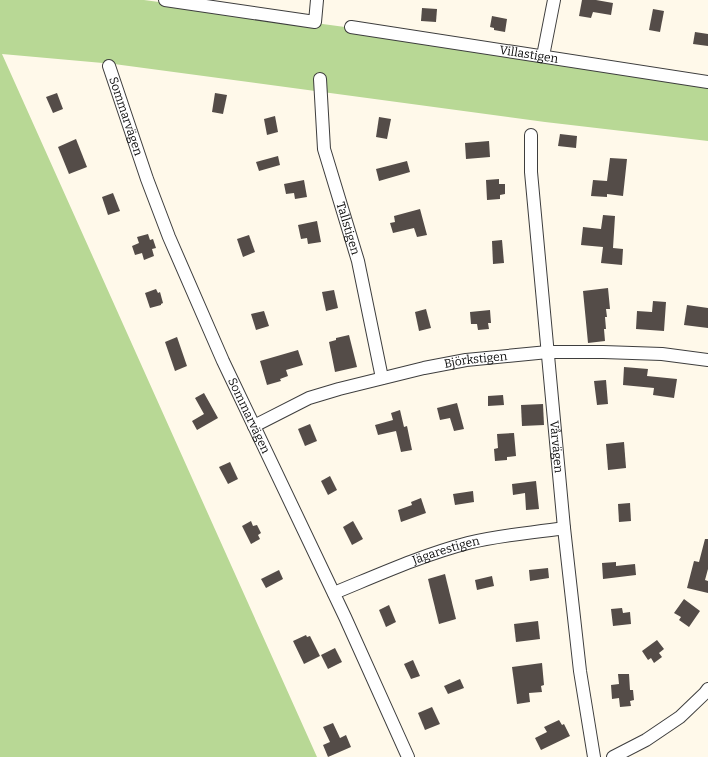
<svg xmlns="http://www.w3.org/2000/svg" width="708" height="757" font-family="Bitter,serif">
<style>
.forest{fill:#b8d895}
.building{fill:#544c48}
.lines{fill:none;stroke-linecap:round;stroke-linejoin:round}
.minor-casing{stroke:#3e3e3e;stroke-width:14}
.minor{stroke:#fff;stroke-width:12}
.labels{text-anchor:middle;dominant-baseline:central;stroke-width:4;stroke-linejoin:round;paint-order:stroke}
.street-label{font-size:12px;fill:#0b0b0b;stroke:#fff}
</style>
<rect width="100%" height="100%" fill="#fff9ea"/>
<polygon class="forest" points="0,0 144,0 708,76 708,141 545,122 114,64 2,54 317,757 0,757"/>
<g class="building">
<polygon points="582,0 596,0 613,3 611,15 593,12 591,18 579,16"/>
<polygon points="422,8 437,9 436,22 421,21"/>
<polygon points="653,9 664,11 660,32 649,30"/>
<polygon points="492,16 507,19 505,32 494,30 494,28 490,27"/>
<polygon points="695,32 708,34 708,46 693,44"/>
<polygon points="57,93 63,109 53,113 46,97"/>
<polygon points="215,93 227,95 223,114 212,112"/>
<polygon points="275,116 278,132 267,135 264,119"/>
<polygon points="379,117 391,119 387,139 376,137"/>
<polygon points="560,134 577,136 576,148 558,146"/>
<polygon points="76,139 87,167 69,174 58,147"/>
<polygon points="489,141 490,157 466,159 465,143"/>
<polygon points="278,156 280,165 259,171 256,162"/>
<polygon points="610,158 627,159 623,196 607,194 607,197 591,196 593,180 607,181"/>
<polygon points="407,161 410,172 379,181 376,169"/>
<polygon points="499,179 499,184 505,184 505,194 500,195 500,199 487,200 486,180"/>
<polygon points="304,180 307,197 295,199 294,193 286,194 284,184"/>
<polygon points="113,193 120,211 108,215 102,197"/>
<polygon points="420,209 427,235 417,237 414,228 393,233 390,223 395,222 394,216"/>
<polygon points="603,215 615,216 613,248 623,249 622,265 601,263 603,247 581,245 583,227 601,229"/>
<polygon points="317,221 321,242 308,244 307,238 301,239 298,225"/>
<polygon points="148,234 150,240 153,239 156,248 152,249 154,256 144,260 142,253 135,255 132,246 139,243 137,237"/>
<polygon points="249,235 255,252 243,257 237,239"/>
<polygon points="502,240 504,263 493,264 492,241"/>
<polygon points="608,288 610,309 606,309 607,317 605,317 606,329 604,329 605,341 588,343 583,291"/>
<polygon points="156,289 158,293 160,292 163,303 161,304 161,305 150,308 145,293"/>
<polygon points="334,290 338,308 326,311 322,292"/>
<polygon points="653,301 666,302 664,331 636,329 637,311 652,312"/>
<polygon points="687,305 708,308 708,328 684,325"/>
<polygon points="426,309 431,328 419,331 415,312"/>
<polygon points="490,310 491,323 488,323 489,329 478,330 477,324 471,324 470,312"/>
<polygon points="264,311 269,326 256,330 251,314"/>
<polygon points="349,335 357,367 335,372 329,342 336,340 336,338"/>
<polygon points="177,337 187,366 175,371 165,342"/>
<polygon points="298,350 303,365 286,370 288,376 280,379 281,381 267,385 260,361"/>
<polygon points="624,367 648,369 647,376 677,379 674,398 653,395 654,388 623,385"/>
<polygon points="606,380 608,404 597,405 594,381"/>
<polygon points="204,393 218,418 197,430 192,421 204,414 195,398"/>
<polygon points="503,395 504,405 488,406 488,396"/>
<polygon points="457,403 464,429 454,431 450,418 440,420 437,408"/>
<polygon points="543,404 544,425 522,426 521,405"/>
<polygon points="400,410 404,427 407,426 412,450 401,452 396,431 378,435 375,425 393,420 391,413"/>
<polygon points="310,424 317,441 305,446 298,429"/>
<polygon points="514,433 516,456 507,457 507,460 495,461 494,449 498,448 497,434"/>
<polygon points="624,442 626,468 608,470 606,444"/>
<polygon points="230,462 238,479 228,484 219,467"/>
<polygon points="330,476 337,490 328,495 321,481"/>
<polygon points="536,481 539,509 526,510 525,493 513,495 512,484"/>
<polygon points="473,491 474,502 455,505 453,494"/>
<polygon points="421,498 426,513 401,522 398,510 412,505 411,502"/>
<polygon points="630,503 631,521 619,522 618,504"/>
<polygon points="251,521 253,526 257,525 261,533 258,535 260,539 251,544 242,526"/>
<polygon points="353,521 363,539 352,545 343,527"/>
<polygon points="705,539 708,539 708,569 705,580 708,581 708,593 687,588 694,561 699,562"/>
<polygon points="616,562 616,566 635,564 636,575 603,579 602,563"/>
<polygon points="548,568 549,578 530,581 529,570"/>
<polygon points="279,570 283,579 266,588 261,579"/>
<polygon points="445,574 456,619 439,624 428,579"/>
<polygon points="492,576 494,586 477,590 475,580"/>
<polygon points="684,599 700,611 689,627 679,620 681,617 674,613"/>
<polygon points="389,605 396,622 386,627 379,610"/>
<polygon points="622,608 623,613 630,612 631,624 613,626 611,609"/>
<polygon points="538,621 540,639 516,642 514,624"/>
<polygon points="306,635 307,637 310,636 320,656 304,664 293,641"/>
<polygon points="657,640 664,649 659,653 662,657 654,663 651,658 648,660 642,651"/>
<polygon points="335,648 342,662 328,669 321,655"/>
<polygon points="413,660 420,676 411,679 404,664"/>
<polygon points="542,663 544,685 541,686 542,692 529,693 530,702 517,704 512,667"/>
<polygon points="618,674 629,674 630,690 633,690 634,700 630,701 631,706 620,707 619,698 612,699 611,685 619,684"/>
<polygon points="460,679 464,688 448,694 444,686"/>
<polygon points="432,707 440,724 425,730 418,713"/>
<polygon points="559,720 562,725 564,724 570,736 541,750 535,738 547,732 544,727"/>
<polygon points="333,723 340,738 346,735 351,747 328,757 323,745 330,742 323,727"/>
</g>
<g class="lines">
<g class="minor-casing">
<g id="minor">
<polyline points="165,0 315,22 317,0"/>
<path id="s1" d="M 351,27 L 708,82"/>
<polyline points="543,56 554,0"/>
<path id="s2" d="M 109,66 L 147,179 L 169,237 L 223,361 L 345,617 L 408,757"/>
<path id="s3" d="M 320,79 L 324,149 L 358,261 L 382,378"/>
<path id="s4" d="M 531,135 L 531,172 L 564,528 L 580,671 L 594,757"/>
<path id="s5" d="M 254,426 L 309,398 L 339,389 L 424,368 L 466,360 L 548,352 L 603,352 L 662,354 L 708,360"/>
<path id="s6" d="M 334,593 C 378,575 422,555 468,543 C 499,535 532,533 564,528"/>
<polyline points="613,757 646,740 680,717 705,693 708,689"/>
</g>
</g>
<use href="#minor" class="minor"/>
</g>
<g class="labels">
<g class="street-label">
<text stroke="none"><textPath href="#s1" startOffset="180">Villastigen</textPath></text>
<text stroke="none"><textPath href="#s2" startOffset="53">Sommarvägen</textPath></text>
<text stroke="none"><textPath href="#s3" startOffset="153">Tallstigen</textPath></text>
<text stroke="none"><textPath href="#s5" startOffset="233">Björkstigen</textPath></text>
<text stroke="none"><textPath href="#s2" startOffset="377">Sommarvägen</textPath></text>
<text stroke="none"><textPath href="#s4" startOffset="313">Vårvägen</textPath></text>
<text stroke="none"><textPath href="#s6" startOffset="120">Jägarestigen</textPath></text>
</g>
</g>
</svg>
